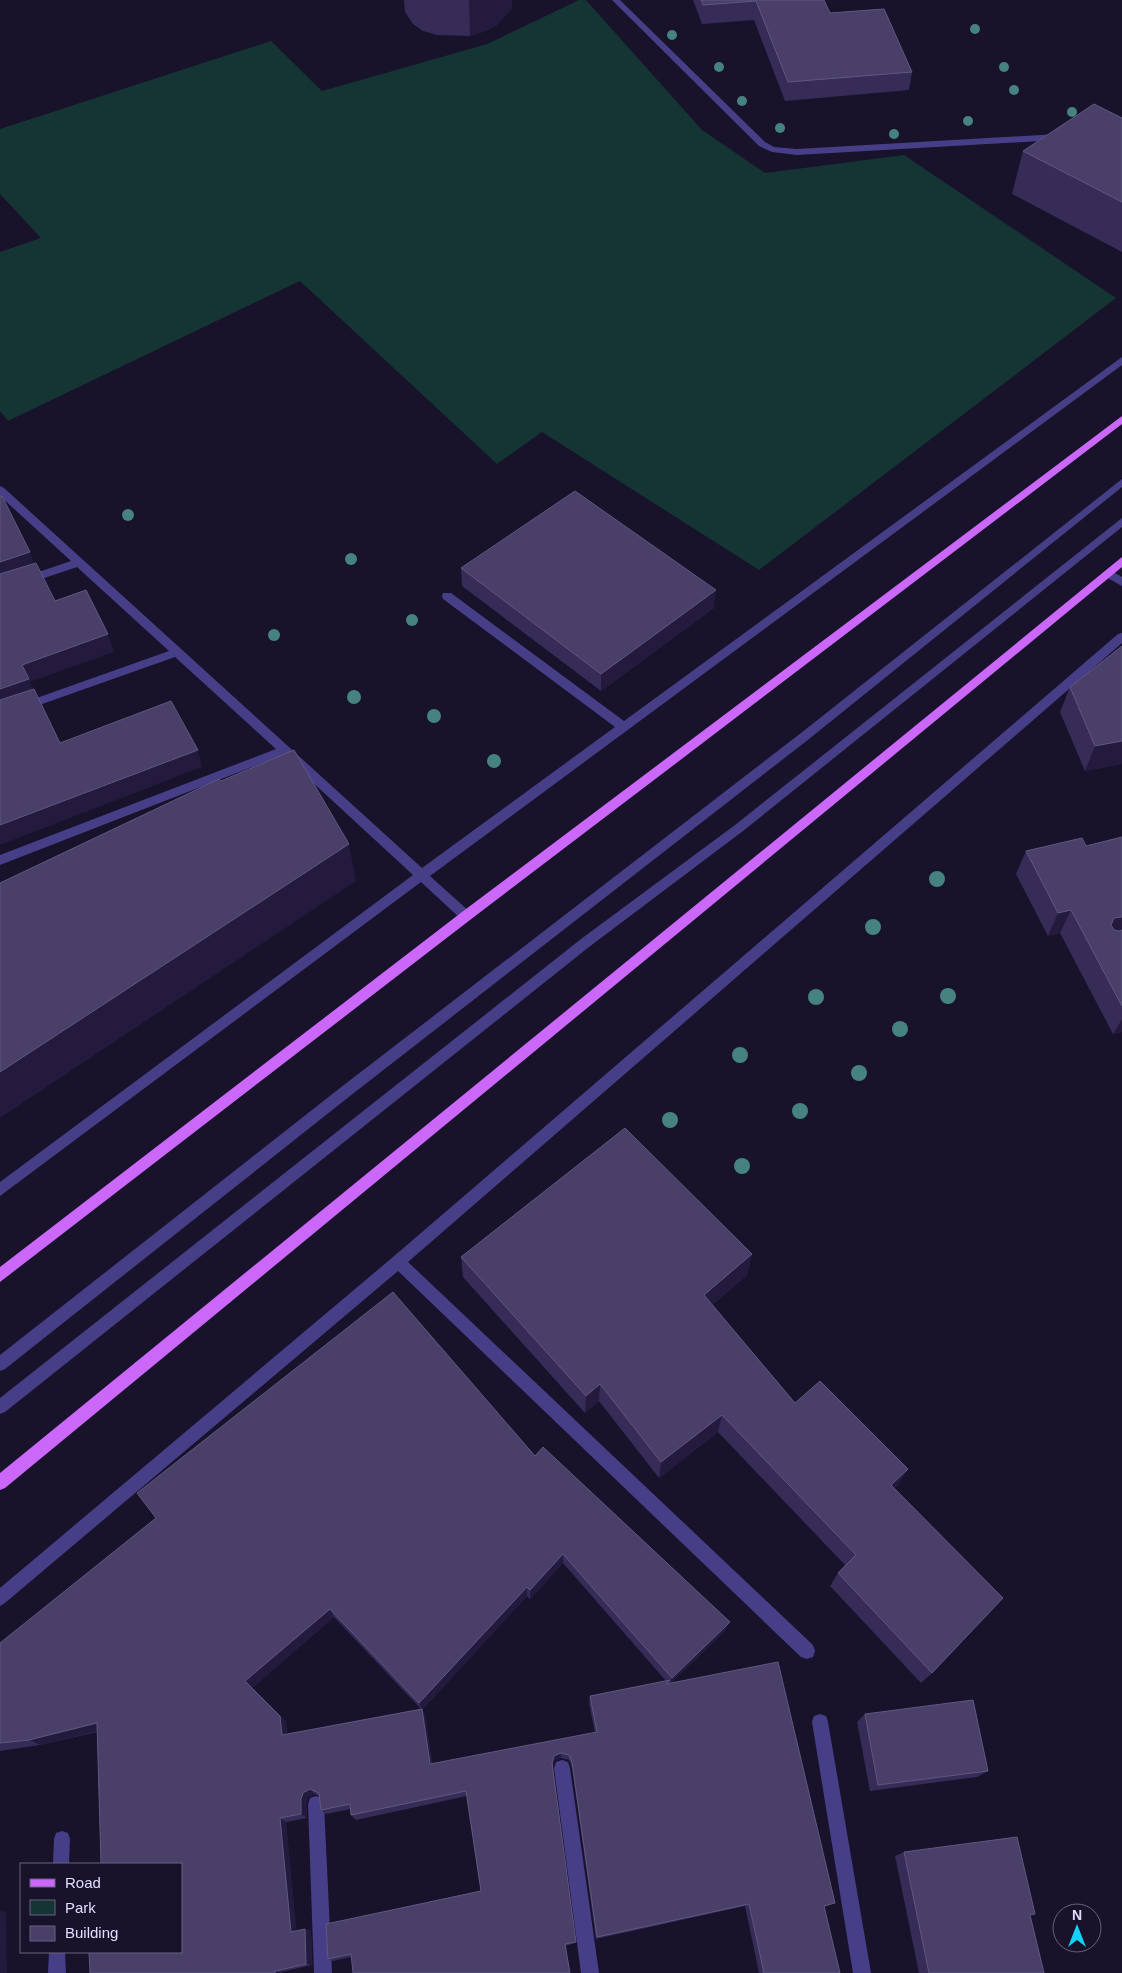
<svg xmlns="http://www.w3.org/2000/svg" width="1122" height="1973" font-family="Arial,sans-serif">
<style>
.green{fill:#153434}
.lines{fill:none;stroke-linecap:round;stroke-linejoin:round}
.minor{fill:#463f87;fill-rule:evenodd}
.major{fill:#cb68fa;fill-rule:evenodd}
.tree{fill:#458280}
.wall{fill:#372c58;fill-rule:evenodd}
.shaded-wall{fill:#231a3e}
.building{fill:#493f69;stroke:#615881}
</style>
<rect width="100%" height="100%" fill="#18122a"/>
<polygon class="green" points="579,0 586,0 702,130 765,173 904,155 1116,298 759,570 542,432 497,464 300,281 8,421 0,411 0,252 41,238 0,194 0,129 271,41 322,91 487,44"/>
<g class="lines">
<g class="minor">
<polygon points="612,0 620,0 765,142 774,147 797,149 1058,134 1062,137 1058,140 797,155 772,152 759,146"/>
<polygon points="1122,357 1122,365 430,876 470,912 472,916 470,920 462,920 421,882 0,1196 0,1182 413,875 283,755 0,865 0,855 276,749 175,657 0,719 0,711 169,651 77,567 0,593 0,585 71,561 0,496 0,486 4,488 422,868 615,727 443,599 442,596 443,593 451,593 624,721"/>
<polygon points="1122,479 1122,487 809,739 350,1096 5,1369 0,1371 0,1355 340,1088 801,733"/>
<polygon points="1122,518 1122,527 743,831 589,947 5,1412 0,1414 0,1398 581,939 735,825"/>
<polygon points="1108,569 1122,577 1122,586 1104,576 1103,573"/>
<polygon points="1122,633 1122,643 408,1262 813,1645 815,1651 813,1657 807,1659 801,1657 398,1271 5,1603 0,1606 0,1588 393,1257 1118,634"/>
<polygon points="820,1714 826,1716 828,1722 871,1973 853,1973 812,1722 814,1716"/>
<polygon points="562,1760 568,1762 570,1768 599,1973 581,1973 554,1768 556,1762"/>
<polygon points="316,1796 322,1798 324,1804 332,1973 314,1973 308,1804 310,1798"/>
<polygon points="62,1831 68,1833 70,1839 69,1864 53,1864 54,1839 56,1833"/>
<polygon points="49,1952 65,1952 66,1973 48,1973"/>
</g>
<g class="major">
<polygon points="1122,416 1122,424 470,920 0,1282 0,1267 462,912"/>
<polygon points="1122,557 1122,567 5,1488 0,1490 0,1473"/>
</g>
</g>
<g class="tree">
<circle cx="975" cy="29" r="5"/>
<circle cx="672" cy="35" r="5"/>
<circle cx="719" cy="67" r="5"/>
<circle cx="1004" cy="67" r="5"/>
<circle cx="1014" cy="90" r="5"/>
<circle cx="742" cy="101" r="5"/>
<circle cx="1072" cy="112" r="5"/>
<circle cx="968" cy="121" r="5"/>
<circle cx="780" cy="128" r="5"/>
<circle cx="894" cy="134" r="5"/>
<circle cx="128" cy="515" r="6"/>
<circle cx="351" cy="559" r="6"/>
<circle cx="412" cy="620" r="6"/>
<circle cx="274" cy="635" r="6"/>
<circle cx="354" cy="697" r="7"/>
<circle cx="434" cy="716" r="7"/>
<circle cx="494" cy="761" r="7"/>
<circle cx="937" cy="879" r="8"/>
<circle cx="873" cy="927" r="8"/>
<circle cx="948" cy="996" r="8"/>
<circle cx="816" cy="997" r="8"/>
<circle cx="900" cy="1029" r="8"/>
<circle cx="740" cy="1055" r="8"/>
<circle cx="859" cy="1073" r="8"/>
<circle cx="800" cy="1111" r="8"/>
<circle cx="670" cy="1120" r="8"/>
<circle cx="742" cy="1166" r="8"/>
</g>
<g class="wall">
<polygon points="404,0 512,0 512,8 497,25 485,31 470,36 437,35 423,31 413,24 405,12"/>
<polygon points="693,0 824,0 830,13 912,72 909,90 785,101 754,20 702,24"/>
<polygon points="1122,118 1122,252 1012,194 1023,151"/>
<polygon points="461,568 714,608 601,691 462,586"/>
<polygon points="1122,646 1122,764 1085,771 1060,712 1070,687"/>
<polygon points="1122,837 1122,1032 1113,1034 1060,933 1048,936 1016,874 1026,851 1086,846"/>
<polygon points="752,1254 747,1275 712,1305 795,1403 908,1469 898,1485 895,1488 932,1673 921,1683 830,1586 838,1573 845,1565 718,1432 659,1478 599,1401 585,1413 463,1277 461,1257"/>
<path d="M 535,1456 L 726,1630 L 672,1682 L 835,1903 L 824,1907 L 840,1973 L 759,1973 L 745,1906 L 596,1939 L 572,1768 L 569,1760 L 561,1758 L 554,1761 L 553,1767 L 575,1943 L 565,1946 L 351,1957 L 333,1961 L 328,1959 L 481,1891 L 467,1796 L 356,1820 L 351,1815 L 351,1809 L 326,1814 L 321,1810 L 319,1796 L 315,1794 L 308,1797 L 306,1804 L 307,1818 L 286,1822 L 296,1931 L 305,1929 L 311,1931 L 312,1965 L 281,1972 L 281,1973 L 90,1973 L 181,1952 L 97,1732 L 40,1745 L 0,1751 L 0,1643 ZM 563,1563 L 666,1681 L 590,1696 L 589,1703 L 595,1733 L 432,1764 L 425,1715 L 422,1710 L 527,1596 L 530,1599 ZM 334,1617 L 421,1709 L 287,1734 L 286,1722 L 252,1688 Z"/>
<polygon points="865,1714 988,1771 977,1777 870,1791 857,1722"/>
<polygon points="904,1852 1035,1914 1030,1915 1044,1973 919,1973 895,1856"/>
</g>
<g class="shaded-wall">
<polygon points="469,0 512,0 512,8 497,25 485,31 470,36"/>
<polygon points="30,552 37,570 0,583 0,562"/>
<polygon points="716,590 714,608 601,691 601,674"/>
<polygon points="108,634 114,652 30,682 36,696 0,709 0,689 22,665"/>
<polygon points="1122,741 1122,764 1085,771 1095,746"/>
<polygon points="198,750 202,767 0,845 0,825"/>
<polygon points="349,844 356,881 0,1118 0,1072"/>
<polygon points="1071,910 1060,933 1048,936 1058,913"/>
<polygon points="1122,917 1122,937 1103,941 1114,918"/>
<polygon points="1122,1019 1122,1032 1113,1034"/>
<polygon points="752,1254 747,1275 700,1315 704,1295"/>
<polygon points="600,1384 599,1401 585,1413 586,1396"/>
<polygon points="722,1415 718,1432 659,1478 661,1462"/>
<polygon points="908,1469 898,1485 882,1501 891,1485"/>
<polygon points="563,1554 563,1563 530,1599 530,1590"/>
<polygon points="527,1587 527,1596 422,1710 425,1715 432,1770 430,1764 422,1709 419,1703"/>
<polygon points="330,1609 334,1617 252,1688 245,1681"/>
<polygon points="730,1622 726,1630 669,1685 672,1678"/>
<polygon points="280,1716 286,1722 287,1741 282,1735"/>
<polygon points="97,1723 106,1729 40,1745 29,1740"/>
<polygon points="561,1753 561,1758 554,1761 552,1768 552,1763 554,1756"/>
<polygon points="310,1789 315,1794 308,1797 306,1804 307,1818 301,1814 301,1799 303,1793"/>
<polygon points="280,1818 286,1822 297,1934 291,1932"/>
<polygon points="0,1910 6,1912 7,1973 0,1973"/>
<polygon points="305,1929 311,1931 312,1965 306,1964"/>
<polygon points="275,1971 281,1972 281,1973 275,1973"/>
</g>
<g class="building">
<polygon points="701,0 824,0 830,13 884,9 912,72 788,82 756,1 703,5"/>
<polygon points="1094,104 1122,118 1122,202 1023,151"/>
<polygon points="575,491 716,590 601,674 461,568"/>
<polygon points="2,496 30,552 0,562 0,497"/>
<polygon points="36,563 55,601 86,590 108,634 22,665 29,679 0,689 0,574"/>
<polygon points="1122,646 1122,741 1095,746 1070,687"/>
<polygon points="34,689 60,743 171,701 198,750 0,825 0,700"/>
<polygon points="294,750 349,844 0,1072 0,883 219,779 221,781"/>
<polygon points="1122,837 1122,917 1114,918 1111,925 1114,930 1119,931 1122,930 1122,1006 1071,910 1058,913 1026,851 1082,838 1086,846"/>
<polygon points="625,1128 752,1254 704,1295 795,1403 820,1381 908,1469 891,1485 1003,1598 932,1673 838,1573 856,1555 722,1415 661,1462 600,1384 586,1396 461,1257"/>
<polygon points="393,1292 535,1456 543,1447 730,1622 672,1678 563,1554 530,1590 527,1587 419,1703 330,1609 245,1681 280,1716 282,1735 422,1709 430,1764 597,1732 590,1696 670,1680 666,1684 778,1662 835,1903 824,1906 840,1973 764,1973 749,1904 597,1937 572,1762 569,1755 561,1753 554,1756 552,1763 576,1942 565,1944 570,1973 353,1973 351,1954 328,1959 326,1924 481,1891 466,1791 351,1815 350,1804 321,1810 319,1793 310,1789 303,1793 301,1799 301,1814 280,1818 291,1932 305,1929 306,1964 275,1971 275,1973 90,1973 89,1952 181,1952 181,1864 101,1864 97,1723 29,1740 0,1743 0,1643 156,1518 137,1493"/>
<polygon points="973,1700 988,1771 878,1785 865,1714"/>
<polygon points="1017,1837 1035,1914 1030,1915 1044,1973 929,1973 904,1852"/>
</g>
<rect x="20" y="1863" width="162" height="90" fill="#18122a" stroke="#69637f"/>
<rect x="30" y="1879" width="25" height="8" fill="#cb68fa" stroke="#69637f"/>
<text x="65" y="1888" font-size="15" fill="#e2ddfe">Road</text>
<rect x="30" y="1900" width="25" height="15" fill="#153434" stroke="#69637f"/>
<text x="65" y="1913" font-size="15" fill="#e2ddfe">Park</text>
<rect x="30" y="1926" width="25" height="15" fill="#493f69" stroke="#69637f"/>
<text x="65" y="1938" font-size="15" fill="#e2ddfe">Building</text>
<g transform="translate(1077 1928)"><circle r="24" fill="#18122a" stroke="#69637f"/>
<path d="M0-4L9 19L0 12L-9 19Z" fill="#10d3f6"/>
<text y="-8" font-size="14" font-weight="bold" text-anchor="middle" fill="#e2ddfe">N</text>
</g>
</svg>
